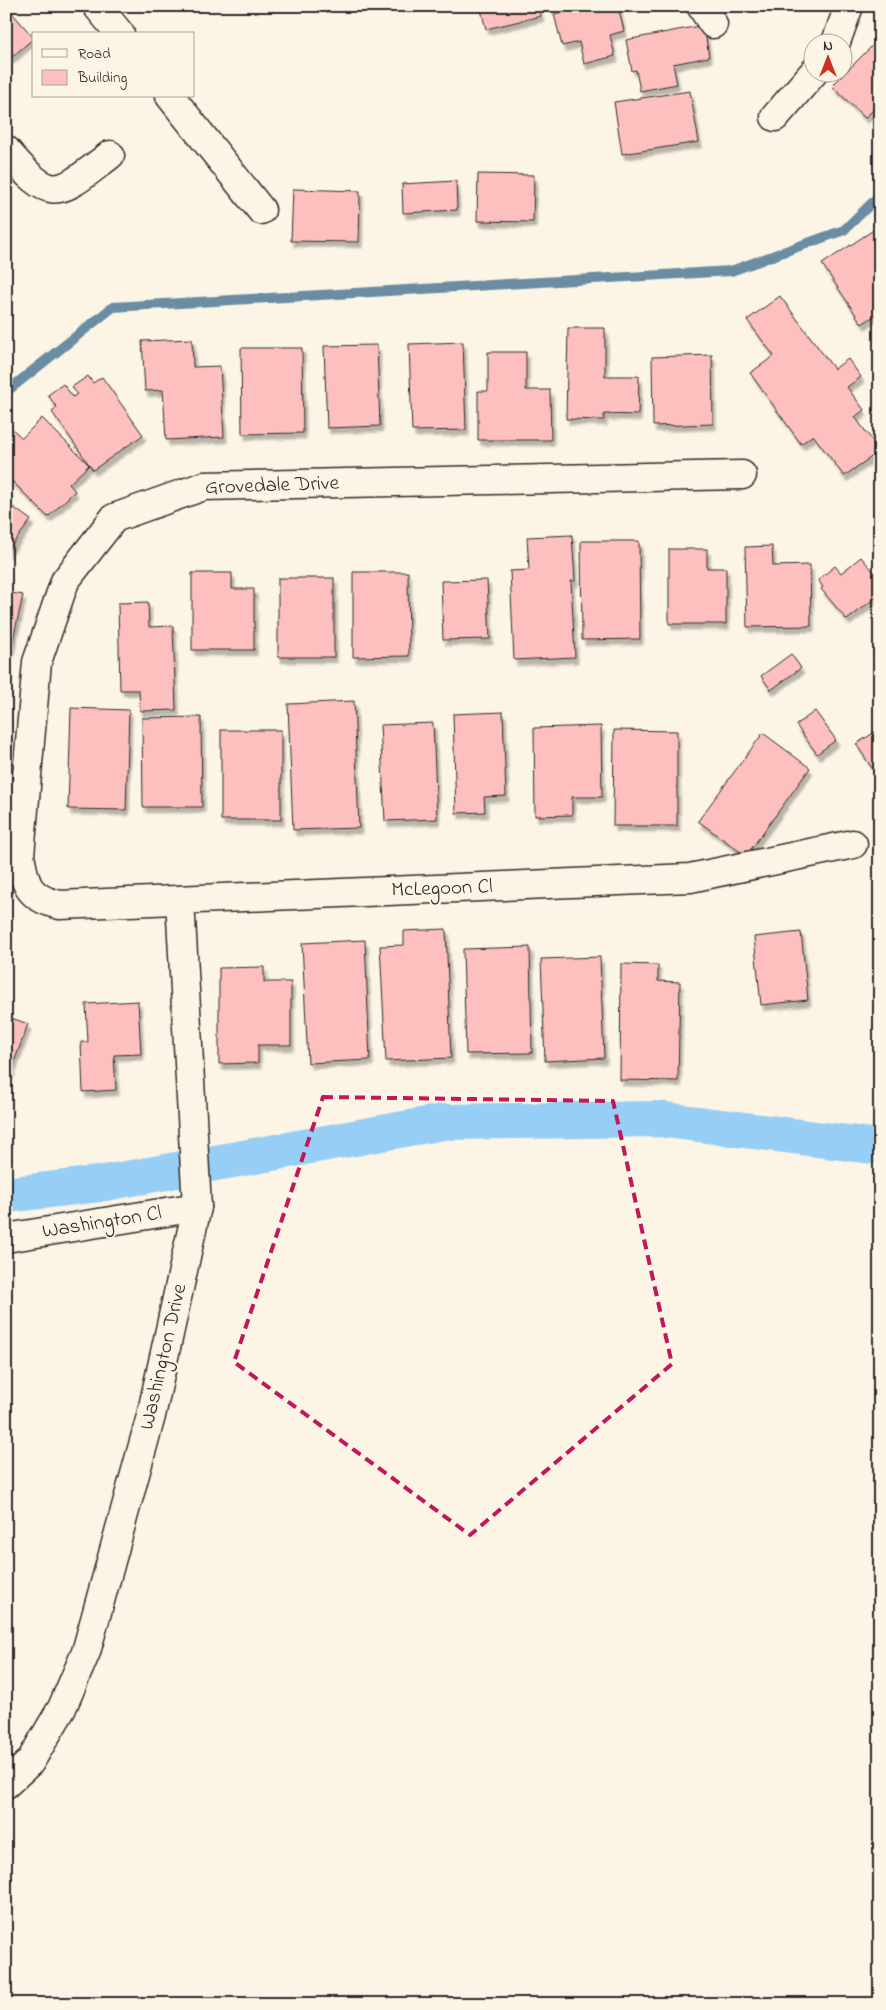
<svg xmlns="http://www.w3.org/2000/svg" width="886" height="2010" font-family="'Indie Flower',sans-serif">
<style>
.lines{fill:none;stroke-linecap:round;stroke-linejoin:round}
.stream{stroke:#6b8da4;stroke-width:10}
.canal{stroke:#96cef5;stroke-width:36}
.building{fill:#fdc0be;stroke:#2b2b2b;filter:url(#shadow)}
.minor-casing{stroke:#2b2b2b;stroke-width:31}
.minor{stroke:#fcf5e5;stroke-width:28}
.marked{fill:none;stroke:#c2185b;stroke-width:4;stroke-dasharray:10 6;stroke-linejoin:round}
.labels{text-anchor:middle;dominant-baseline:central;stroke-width:4;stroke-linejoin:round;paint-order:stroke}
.street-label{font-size:21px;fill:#2b2b2b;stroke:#fcf5e5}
</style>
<defs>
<filter id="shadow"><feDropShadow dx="3" dy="5.5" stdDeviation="1" flood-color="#0004"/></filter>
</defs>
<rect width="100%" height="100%" fill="#fcf5e5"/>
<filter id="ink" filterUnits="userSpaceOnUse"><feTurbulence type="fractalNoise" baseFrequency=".02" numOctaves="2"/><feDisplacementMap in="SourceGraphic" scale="10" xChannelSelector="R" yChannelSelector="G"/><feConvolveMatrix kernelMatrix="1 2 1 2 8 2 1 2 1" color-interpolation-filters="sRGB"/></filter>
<g filter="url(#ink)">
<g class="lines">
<polyline class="stream" points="6,392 113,307 731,271 844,230 880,195"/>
<polyline class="canal" points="6,1195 99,1184 443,1122 658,1119 880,1147"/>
</g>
<g class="building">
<polygon points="6,6 34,38 6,62"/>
<polygon points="480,6 538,6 541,16 486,29"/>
<polygon points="586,6 618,6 624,31 610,35 615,56 584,64 579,42 562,46 554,14"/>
<polygon points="704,25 709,57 673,64 677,84 640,91 636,70 632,71 626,40"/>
<polygon points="880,38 880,103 865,118 832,86"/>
<polygon points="690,91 699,142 622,154 614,102"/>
<polygon points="478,174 534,175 533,222 477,221"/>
<polygon points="456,181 457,210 403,213 402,184"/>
<polygon points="293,189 360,191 359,242 291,241"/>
<polygon points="878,227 880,312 862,324 822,264"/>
<polygon points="780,296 834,369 848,359 861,377 847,387 864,410 855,417 880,451 844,476 813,435 801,444 750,373 774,356 747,320"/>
<polygon points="568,328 605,328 605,376 639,376 638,415 604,414 604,420 566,419"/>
<polygon points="192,339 193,367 220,366 224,437 166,440 163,390 145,391 142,341"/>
<polygon points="463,342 466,430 412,431 409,344"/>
<polygon points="377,345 380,426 327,428 324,346"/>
<polygon points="241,348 302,348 303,433 242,434"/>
<polygon points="488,352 526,352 526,390 550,390 551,440 478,440 478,391 488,391"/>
<polygon points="712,355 713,424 653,426 652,357"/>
<polygon points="88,376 93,383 102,377 143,435 93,470 52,412 57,408 48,395 63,384 73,397 77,394 72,387"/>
<polygon points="42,418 89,465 69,484 75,491 48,517 6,475 6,423 22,438"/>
<polygon points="6,502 31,520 6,553"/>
<polygon points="572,535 575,581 571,581 575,657 514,660 510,571 529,570 527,537"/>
<polygon points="581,541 639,541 640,639 582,640"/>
<polygon points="772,546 773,566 810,565 811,626 747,627 745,547"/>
<polygon points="669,549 707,549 707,568 726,568 726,624 669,624"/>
<polygon points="861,557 880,579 880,594 847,620 821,589 823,587 818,580 835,566 841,573"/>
<polygon points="353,572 408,572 409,656 353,657"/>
<polygon points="192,573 232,573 232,589 254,589 254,650 192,650"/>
<rect x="278" y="578" width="56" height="79"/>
<polygon points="487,580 490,639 443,640 441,581"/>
<polygon points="6,592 23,595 10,653 6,652"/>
<polygon points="148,602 149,627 173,626 176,710 140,711 139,690 120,690 118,603"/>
<polygon points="791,654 801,668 771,690 761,676"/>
<polygon points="354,701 359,828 293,830 288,704"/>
<polygon points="71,708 129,710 126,810 68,809"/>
<polygon points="815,711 836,740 817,754 796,725"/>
<polygon points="503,712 506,796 484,797 485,812 456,813 453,714"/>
<polygon points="201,717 202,807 143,807 142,718"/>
<polygon points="433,723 437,819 385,821 380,725"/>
<polygon points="601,726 602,797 572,797 572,815 535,816 534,728"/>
<polygon points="880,729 880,780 856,744"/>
<rect x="221" y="730" width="60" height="90"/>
<polygon points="614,730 677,731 677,826 613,826"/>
<polygon points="763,733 810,768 746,856 698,821"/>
<polygon points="446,929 451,1058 386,1061 380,946 404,945 404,931"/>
<polygon points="801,932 808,1000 761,1005 754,937"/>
<polygon points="365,940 370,1060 308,1063 302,943"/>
<polygon points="530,947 532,1053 466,1054 463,949"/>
<polygon points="600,957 604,1058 545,1061 541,959"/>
<polygon points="621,964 658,965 658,981 680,982 678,1081 620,1080"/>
<polygon points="264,967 264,982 291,982 291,1045 258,1045 258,1063 219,1064 219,968"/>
<polygon points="138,1001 141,1054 114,1055 116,1090 83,1092 81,1042 88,1042 86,1004"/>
<polygon points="6,1016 28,1024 6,1084"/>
</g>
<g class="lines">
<g class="minor-casing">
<g id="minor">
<polyline points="97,6 120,34"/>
<polyline points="701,6 713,24"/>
<polyline points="836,42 849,6"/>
<polyline points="170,96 261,210"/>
<polyline points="775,117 814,72"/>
<path d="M 6,150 C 53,206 58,195 110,155"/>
<path d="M 742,475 L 204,486 L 114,518 L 65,581 L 37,662 L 20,855 C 25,885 28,898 60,905 L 690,878 L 853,844"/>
<polyline points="6,1238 197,1207"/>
<polyline points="6,1784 30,1762 62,1708 86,1652 151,1416 197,1207 180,900"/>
</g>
</g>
<use href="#minor" class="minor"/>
</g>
</g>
<path class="marked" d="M 323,1097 L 613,1101 L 672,1364 L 470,1535 L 234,1362 Z"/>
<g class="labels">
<g class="street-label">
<text transform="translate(272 486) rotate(-2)">Grovedale Drive</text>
<text transform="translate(442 889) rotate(-2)">McLegoon Cl</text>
<text transform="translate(102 1223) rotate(-9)">Washington Cl</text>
<text transform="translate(164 1357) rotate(-77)">Washington Drive</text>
</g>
</g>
<rect width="886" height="2010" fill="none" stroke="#fcf5e5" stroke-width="25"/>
<rect x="12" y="12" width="861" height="1985" fill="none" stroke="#2b2b2b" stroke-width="2" filter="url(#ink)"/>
<rect x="32" y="32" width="162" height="65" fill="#fcf5e5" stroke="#a8a49b"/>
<rect x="42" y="49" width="25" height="8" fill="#fcf5e5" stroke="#a8a49b"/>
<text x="78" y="58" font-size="15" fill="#2b2b2b">Road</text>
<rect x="42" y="70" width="25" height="15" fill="#fdc0be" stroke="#a8a49b"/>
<text x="78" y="82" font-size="15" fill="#2b2b2b">Building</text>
<g transform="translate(828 58)"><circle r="24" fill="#fcf5e5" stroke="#a8a49b"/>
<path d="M0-4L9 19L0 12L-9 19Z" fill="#c8321e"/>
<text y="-8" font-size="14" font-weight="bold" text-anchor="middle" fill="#2b2b2b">N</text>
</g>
</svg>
